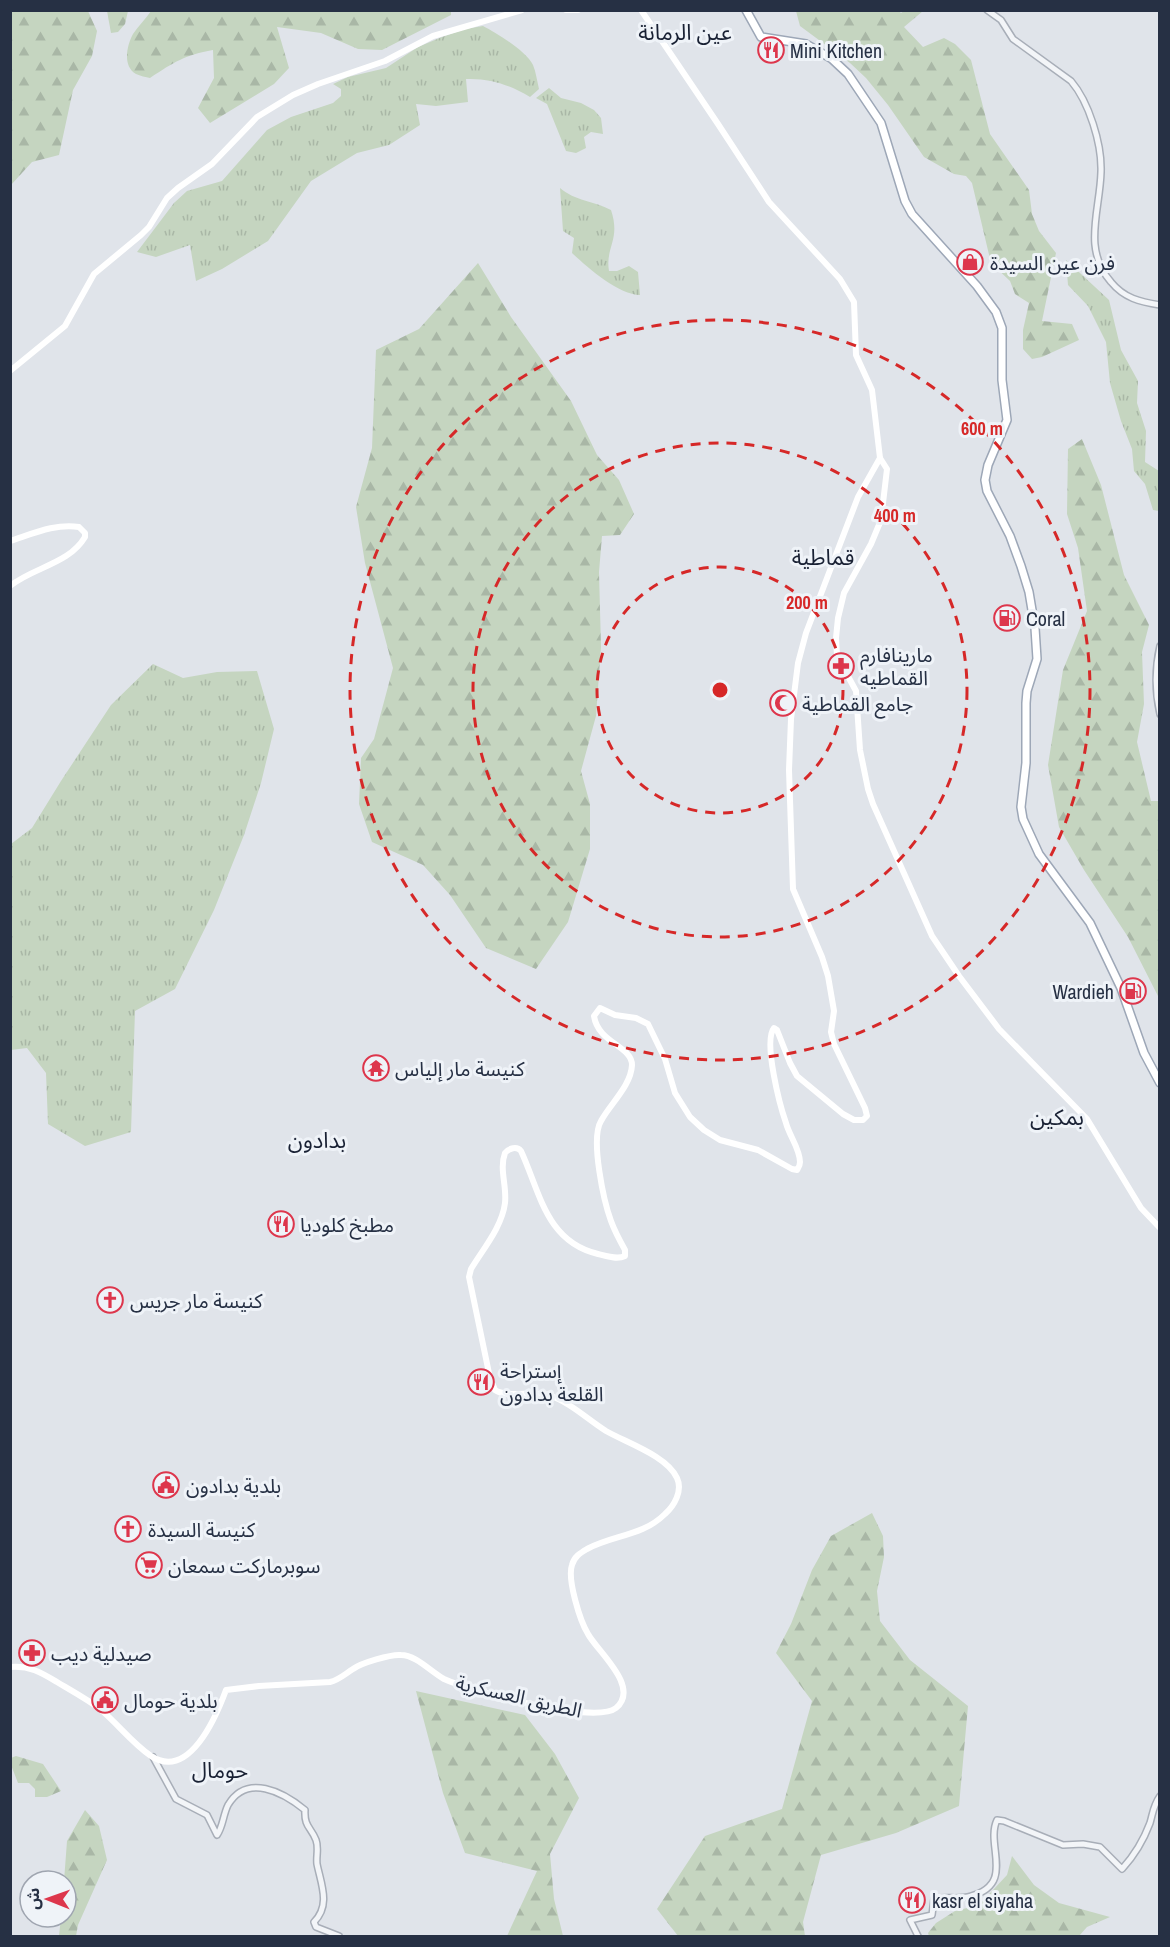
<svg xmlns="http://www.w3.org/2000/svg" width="1170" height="1947" font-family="'Archivo Narrow','Noto Sans Arabic',sans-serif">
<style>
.grass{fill:url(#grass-tufts)}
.forest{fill:url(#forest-firs)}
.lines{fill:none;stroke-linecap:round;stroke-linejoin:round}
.tertiary-casing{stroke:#a8aeb8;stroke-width:8}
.primary-casing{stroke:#9da7b7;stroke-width:10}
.tertiary{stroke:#f3f5f8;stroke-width:5}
.secondary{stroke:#fff;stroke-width:6}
.primary{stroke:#fff;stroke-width:7}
.ring{fill:none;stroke:#d62828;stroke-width:3;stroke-dasharray:10 8}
.labels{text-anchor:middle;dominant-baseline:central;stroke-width:6;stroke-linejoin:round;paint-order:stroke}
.poi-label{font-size:20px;fill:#263044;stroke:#eff3f8;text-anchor:start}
.street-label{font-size:20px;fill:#263044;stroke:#eff3f8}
.quarter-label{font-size:22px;fill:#192134;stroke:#eff3f8}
.centre{fill:#d62828;stroke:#eff3f8;stroke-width:3}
.ring-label{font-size:18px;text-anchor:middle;font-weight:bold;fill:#d62828;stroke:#eff3f8;stroke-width:6;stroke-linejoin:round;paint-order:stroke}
</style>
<defs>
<pattern id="grass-tufts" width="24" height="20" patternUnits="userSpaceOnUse" patternTransform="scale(1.5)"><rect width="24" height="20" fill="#c5d5c0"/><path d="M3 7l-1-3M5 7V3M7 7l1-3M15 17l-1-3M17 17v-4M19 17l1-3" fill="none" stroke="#a9b7a6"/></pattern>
<pattern id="forest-firs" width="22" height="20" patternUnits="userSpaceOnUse" patternTransform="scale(1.5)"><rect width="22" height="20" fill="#c5d5c0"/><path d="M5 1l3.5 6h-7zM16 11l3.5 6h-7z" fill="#a9b7a6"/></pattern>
</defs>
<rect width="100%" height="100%" fill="#e0e4ea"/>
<g class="grass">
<path d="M 483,26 C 497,33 527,52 533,65 C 536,72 537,81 539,89 L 530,97 C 510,85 490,78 466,79 L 468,102 L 436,106 L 416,104 L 420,125 L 389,145 L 357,153 L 311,181 L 268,241 L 222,269 L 196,281 L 190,245 L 156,257 L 137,252 L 174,203 L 187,191 L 222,181 L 267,130 L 291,117 L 333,103 L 341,96 L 341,89 L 333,84 L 348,77 L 386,68 L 418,47 L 442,37 L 465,29 Z"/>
<polygon points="549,88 561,98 581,103 594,110 601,118 603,134 591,132 584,137 586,148 576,153 566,151 547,104 536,98"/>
<path d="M 560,188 C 575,201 594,201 611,210 C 621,240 605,247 609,271 L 617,271 L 629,266 L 638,272 L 640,295 C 619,295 588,268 572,253 L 574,238 L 563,231 Z"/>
<polygon points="1066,260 1109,300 1121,350 1138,381 1137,403 1146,431 1145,462 1159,471 1159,511 1153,510 1145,484 1134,471 1132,449 1121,421 1110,383 1106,342 1088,306 1068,285"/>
<polygon points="153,664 183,678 217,672 257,671 274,729 261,783 244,835 214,910 175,989 135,1011 131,1132 85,1146 48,1124 46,1073 27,1048 11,1050 11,844 32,828 61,781 111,705"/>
</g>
<g class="forest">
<polygon points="11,10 88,11 97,31 92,56 73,90 59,155 32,162 11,185"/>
<polygon points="898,10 901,13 904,11 923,11 904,27 923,47 944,38 955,44 971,60 990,134 1029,190 1032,214 1039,231 1056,253 1042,321 1072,324 1079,340 1042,357 1032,359 1023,349 1023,330 1029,303 1015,294 1010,281 991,263 972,183 966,176 954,174 924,157 888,105 866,78 850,63 800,26 796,11"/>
<polygon points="107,11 128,11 125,24 118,32 111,33"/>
<path d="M 151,11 L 151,10 L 451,11 L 451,15 L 382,50 L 358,49 L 321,33 L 277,27 L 289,68 L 274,84 L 210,123 L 198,108 L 214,78 L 213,50 C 185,55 174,62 150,78 C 146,77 140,76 136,74 C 122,66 127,45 133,34 C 138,26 146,19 151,11 Z"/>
<polygon points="478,263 511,317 571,401 597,455 619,480 634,514 620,535 602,536 599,572 601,647 596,716 581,771 590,804 590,849 568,922 536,969 486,948 450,895 423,865 372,842 359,804 361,758 374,739 393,668 365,563 356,507 372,448 376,350 419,329"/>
<polygon points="1082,439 1101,485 1124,575 1149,625 1142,652 1144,704 1137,742 1151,801 1159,801 1159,998 1128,937 1084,870 1059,827 1048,765 1063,670 1087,611 1078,548 1067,514 1068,449"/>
<polygon points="872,1513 883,1536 884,1557 877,1591 880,1621 910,1660 968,1706 959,1806 896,1833 821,1855 803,1922 805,1936 678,1936 657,1909 705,1836 782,1809 812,1701 776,1653 791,1624 812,1570 831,1536"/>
<polygon points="416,1691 525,1715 555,1754 579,1798 550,1854 554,1899 563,1936 507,1936 537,1871 465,1853 443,1793"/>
<polygon points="16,1756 43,1764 61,1791 47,1797 35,1797 35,1789 29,1783 18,1783 11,1765 11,1758"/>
<polygon points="85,1810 99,1826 107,1860 78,1925 76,1936 59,1936 61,1917 66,1917 66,1881 64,1881 67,1841"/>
<polygon points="1012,1856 1034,1885 1059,1903 1110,1917 1087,1927 1079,1936 929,1936 928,1933 936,1923 955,1911 979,1905 1007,1875"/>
</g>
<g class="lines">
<g class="tertiary-casing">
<g id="tertiary">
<path d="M 987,10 L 1001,20 L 1013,39 L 1071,81 C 1089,102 1102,144 1101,172 C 1100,211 1082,249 1111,282 C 1124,298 1140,302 1160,305"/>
<path d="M 1160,646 C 1155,668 1155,692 1160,714"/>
<path d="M 153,1757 L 176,1799 L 207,1815 L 217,1835 C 223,1827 223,1815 228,1805 C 247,1773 283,1792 305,1810 C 304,1827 311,1827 316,1840 C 319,1848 316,1856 317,1864 C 321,1884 331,1905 314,1922 L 316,1927 L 339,1936"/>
<path d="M 918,1936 L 910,1920 L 932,1915 L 934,1899 C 946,1896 959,1900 971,1896 C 1016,1884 985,1845 997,1820 L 1004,1821 L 1063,1845 L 1083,1844 L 1100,1847 L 1122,1869 C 1133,1857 1144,1839 1150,1823 C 1153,1813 1153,1806 1160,1796"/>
</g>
</g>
<g class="primary-casing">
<polyline id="primary" points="746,10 761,37 806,44 832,59 848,74 881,123 905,201 912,214 977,286 996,312 1002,328 1002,380 1007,420 988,465 985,480 987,491 1010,536 1021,566 1029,592 1035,628 1037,659 1027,691 1026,703 1026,763 1021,807 1023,819 1039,854 1090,923 1121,988 1144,1053 1160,1083"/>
</g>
<use href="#tertiary" class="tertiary"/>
<g class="secondary">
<polyline points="566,10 578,10"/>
<polyline points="10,371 65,326 94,274 141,235 149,227 167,198 178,188 212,164 257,117 293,95 318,84 385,61 433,36 522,10"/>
<polyline points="880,458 887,469 881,520 871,544 844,593 838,618 836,638 837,656 856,691 860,750 868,789 873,804 932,936 959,976 999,1029 1087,1119 1141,1208 1160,1228"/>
<path d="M 10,541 C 32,534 56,523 79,527 L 85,533 L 85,537 C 69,564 34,567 10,586"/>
<path d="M 10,1667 C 29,1665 42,1673 57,1682 C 72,1691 87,1699 100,1709 C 118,1724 132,1743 151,1756 C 189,1781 216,1717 226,1690 L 259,1686 L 330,1682 C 339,1680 345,1674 353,1669 C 361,1663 391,1654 401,1655 C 416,1655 431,1672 444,1679 C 470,1691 595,1725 616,1708 C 641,1687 597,1651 588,1634 C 580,1621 567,1579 572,1565 C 574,1557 580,1553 587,1549 C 613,1535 643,1536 665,1514 C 674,1506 683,1491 677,1478 C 667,1456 627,1443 606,1431 C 587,1419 570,1402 548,1395 C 533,1391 506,1398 495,1390 L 490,1378 L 469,1277 L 471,1269 C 483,1249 502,1227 505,1203 C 507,1186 499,1169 505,1153 C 509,1148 517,1146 521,1151 C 540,1192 546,1242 598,1254 C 606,1256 617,1260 625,1256 L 625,1250 C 620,1241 615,1232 611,1221 C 604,1202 590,1139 601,1121 C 610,1104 631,1086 632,1065 C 632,1046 598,1043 594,1016 L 600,1008 L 615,1015 L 636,1018 L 648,1024 L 665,1059 L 675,1093 L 690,1117 L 704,1130 L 720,1140 L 758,1150 L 792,1169 L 797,1170 C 799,1167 800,1166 800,1162 C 800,1149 789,1135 786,1123 C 780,1106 763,1041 774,1028 L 777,1030 L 790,1063 L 797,1076 L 843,1114 L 854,1120 L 863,1120 L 867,1116 L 865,1108 L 834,1044 L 831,1032 L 834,1011 L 828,976 L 822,957 L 793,889 L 789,770 L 791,719 L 798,663 L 806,633 L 858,497 L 880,458 L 872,390 L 856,355 L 854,302 L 840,279 L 769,202 L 718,124 L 641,10"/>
</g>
<use href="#primary" class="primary"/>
</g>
<g class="ring">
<circle cx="720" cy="690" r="123"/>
<circle cx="720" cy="690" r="247"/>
<circle cx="720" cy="690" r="370"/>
</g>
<defs>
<g id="restaurant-ring" transform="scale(1.35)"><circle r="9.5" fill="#eff3f8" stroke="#dd364c" stroke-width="1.5"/><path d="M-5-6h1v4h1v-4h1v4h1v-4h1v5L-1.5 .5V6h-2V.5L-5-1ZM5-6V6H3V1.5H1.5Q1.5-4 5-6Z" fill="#dd364c"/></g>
<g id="shop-ring" transform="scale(1.35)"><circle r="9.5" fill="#eff3f8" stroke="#dd364c" stroke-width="1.5"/><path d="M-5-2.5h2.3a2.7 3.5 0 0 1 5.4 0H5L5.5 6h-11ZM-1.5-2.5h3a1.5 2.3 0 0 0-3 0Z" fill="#dd364c"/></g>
<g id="fuel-ring" transform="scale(1.35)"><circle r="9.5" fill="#eff3f8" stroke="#dd364c" stroke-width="1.5"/><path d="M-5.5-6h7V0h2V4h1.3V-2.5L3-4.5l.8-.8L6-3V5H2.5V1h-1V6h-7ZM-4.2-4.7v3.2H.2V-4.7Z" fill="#dd364c"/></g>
<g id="pharmacy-ring" transform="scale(1.35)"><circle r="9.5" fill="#eff3f8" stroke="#dd364c" stroke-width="1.5"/><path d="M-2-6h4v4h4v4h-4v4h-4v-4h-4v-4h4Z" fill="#dd364c"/></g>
<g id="mosque-ring" transform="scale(1.35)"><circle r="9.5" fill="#eff3f8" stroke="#dd364c" stroke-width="1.5"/><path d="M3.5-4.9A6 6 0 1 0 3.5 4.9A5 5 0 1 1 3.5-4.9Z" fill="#dd364c"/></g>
<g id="temple-ring" transform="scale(1.35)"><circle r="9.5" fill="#eff3f8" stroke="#dd364c" stroke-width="1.5"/><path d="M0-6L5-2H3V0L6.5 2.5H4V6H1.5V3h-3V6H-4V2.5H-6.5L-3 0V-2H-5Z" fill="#dd364c"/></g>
<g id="church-ring" transform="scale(1.35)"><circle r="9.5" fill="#eff3f8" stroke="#dd364c" stroke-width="1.5"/><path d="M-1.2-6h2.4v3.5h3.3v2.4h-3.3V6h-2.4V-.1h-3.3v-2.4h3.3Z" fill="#dd364c"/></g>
<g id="civic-ring" transform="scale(1.35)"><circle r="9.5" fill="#eff3f8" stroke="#dd364c" stroke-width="1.5"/><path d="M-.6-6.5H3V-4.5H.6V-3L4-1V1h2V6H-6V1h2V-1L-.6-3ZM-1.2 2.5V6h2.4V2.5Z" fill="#dd364c"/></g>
<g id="supermarket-ring" transform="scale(1.35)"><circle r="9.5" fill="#eff3f8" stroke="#dd364c" stroke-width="1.5"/><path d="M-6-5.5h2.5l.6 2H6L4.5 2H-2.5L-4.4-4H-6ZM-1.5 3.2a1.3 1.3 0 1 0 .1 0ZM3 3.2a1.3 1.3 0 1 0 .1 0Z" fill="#dd364c"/></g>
</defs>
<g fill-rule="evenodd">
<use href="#restaurant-ring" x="771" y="50"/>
<use href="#shop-ring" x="970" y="262"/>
<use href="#fuel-ring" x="1007" y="618"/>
<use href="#pharmacy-ring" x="841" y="666"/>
<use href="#mosque-ring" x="783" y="703"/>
<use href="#fuel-ring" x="1133" y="991"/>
<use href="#temple-ring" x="376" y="1068"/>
<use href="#restaurant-ring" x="281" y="1224"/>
<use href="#church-ring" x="110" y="1300"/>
<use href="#restaurant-ring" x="481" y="1382"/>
<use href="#civic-ring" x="166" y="1485"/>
<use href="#church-ring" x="128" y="1529"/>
<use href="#supermarket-ring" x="149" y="1565"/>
<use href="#pharmacy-ring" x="32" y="1653"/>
<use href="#civic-ring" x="105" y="1700"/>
<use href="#restaurant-ring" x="912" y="1900"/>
</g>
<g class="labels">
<g class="poi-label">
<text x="790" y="50">Mini Kitchen</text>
<text x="990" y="262">فرن عين السيدة</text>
<text x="1026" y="618">Coral</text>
<text x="860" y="654">مارينافارم<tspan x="860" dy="23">القماطيه</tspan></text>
<text x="802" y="703">جامع القماطية</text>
<text x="1114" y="991" text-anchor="end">Wardieh</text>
<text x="395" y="1068">كنيسة مار إلياس</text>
<text x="300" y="1224">مطبخ كلوديا</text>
<text x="130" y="1300">كنيسة مار جريس</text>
<text x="500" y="1370">إستراحة<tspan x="500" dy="23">القلعة بدادون</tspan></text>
<text x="186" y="1485">بلدية بدادون</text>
<text x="148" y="1529">كنيسة السيدة</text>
<text x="168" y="1565">سوبرماركت سمعان</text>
<text x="51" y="1653">صيدلية ديب</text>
<text x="124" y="1700">بلدية حومال</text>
<text x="932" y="1900">kasr el siyaha</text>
</g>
<g class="street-label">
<text transform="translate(519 1696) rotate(13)">الطريق العسكرية</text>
</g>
<g class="quarter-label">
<text x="685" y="32">عين الرمانة</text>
<text x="823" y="557">قماطية</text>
<text x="1057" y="1117">بمكين</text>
<text x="317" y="1140">بدادون</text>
<text x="220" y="1770">حومال</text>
</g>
</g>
<circle cx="720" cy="690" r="9" class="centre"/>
<g class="ring-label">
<text x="982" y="435">600 m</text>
<text x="895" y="522">400 m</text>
<text x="807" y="609">200 m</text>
</g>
<rect width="1170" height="1947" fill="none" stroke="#263044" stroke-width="24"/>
<g transform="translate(48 1899) rotate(271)"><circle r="28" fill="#eff3f8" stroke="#9fa5b0" stroke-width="1.5"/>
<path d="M0-4.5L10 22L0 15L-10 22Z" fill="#dd364c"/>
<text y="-9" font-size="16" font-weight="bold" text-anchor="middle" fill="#263044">ش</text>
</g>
</svg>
